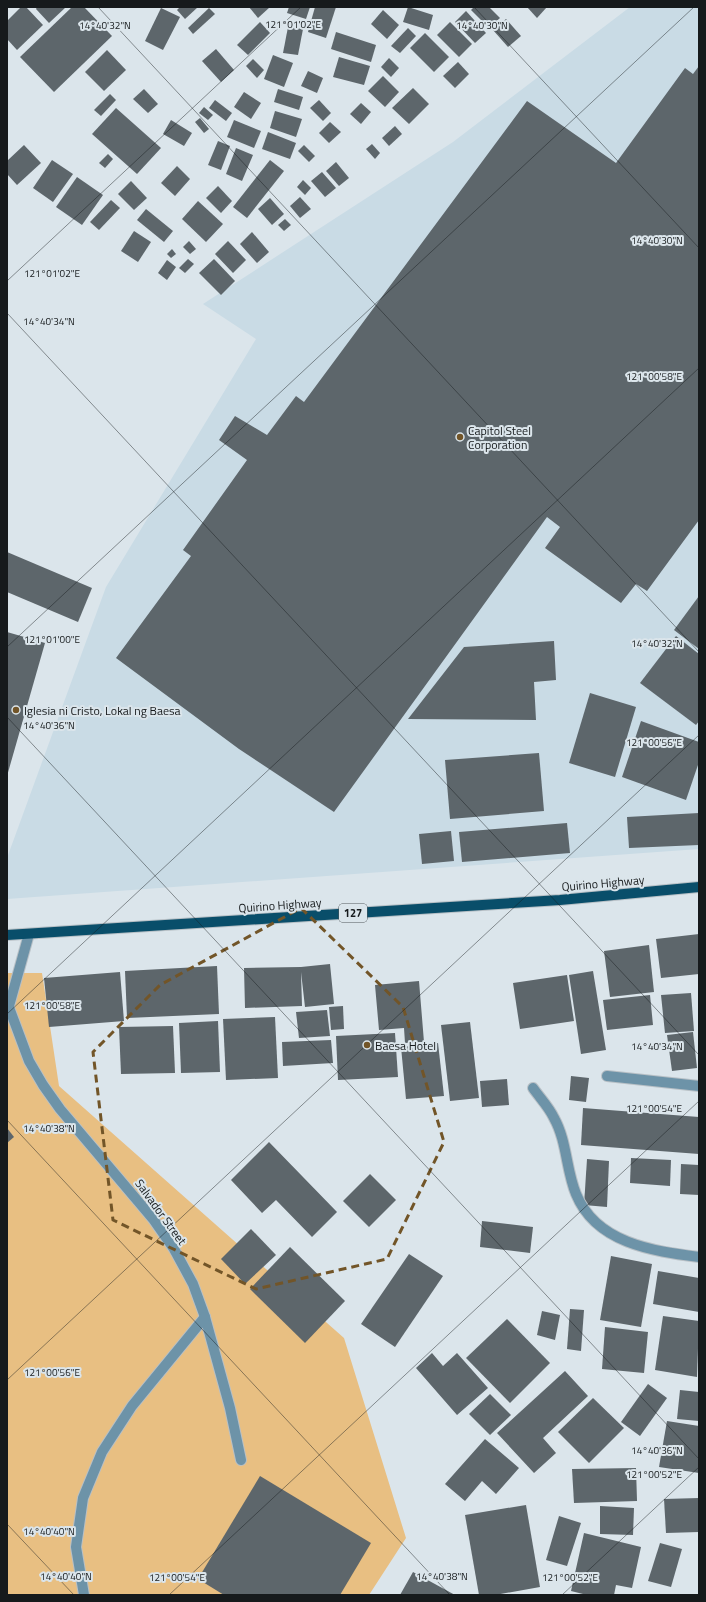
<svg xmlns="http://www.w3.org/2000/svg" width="706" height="1602" font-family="'Titillium Web',sans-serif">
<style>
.built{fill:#c9dbe5}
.green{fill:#e8bf82}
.building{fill:#5d666b}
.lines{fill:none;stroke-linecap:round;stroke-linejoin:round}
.service-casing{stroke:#b8c0c6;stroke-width:12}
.minor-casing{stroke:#b8c0c6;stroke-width:12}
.primary-casing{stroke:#b8c0c6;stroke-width:12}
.service{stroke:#6d93a8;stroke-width:10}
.minor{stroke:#6d93a8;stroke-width:10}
.primary{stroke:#094e6a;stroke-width:10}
.marked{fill:none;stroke:#725528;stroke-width:3;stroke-dasharray:8 5;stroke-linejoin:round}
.ticks{fill:none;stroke:#161a1c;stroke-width:1;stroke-opacity:0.45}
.poi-dot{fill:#725528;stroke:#dbe5eb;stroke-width:1.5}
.labels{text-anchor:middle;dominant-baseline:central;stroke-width:4;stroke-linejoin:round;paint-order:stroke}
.shield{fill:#dbe5eb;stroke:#51575a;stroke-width:1}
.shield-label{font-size:11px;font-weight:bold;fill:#161a1c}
.poi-label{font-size:12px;fill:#161a1c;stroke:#dbe5eb;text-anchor:start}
.street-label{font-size:12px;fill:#161a1c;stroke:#dbe5eb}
.ticks-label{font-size:10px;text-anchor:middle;fill:#161a1c;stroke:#dbe5eb;stroke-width:4;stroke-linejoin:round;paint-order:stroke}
</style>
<rect width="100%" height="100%" fill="#dbe5eb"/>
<polygon class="built" points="630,7 699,7 699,849 7,899 7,858 106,587 256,339 203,304 453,142"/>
<polygon class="green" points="7,973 42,973 59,1086 344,1338 406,1538 369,1595 7,1595"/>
<g class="building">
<polygon points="21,7 26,7 43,25 17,50 7,39 7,21"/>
<polygon points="37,7 66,7 49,23 36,9"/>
<polygon points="72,7 84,7 112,36 54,92 20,57"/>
<polygon points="180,7 198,7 185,19 177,10"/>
<polygon points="249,7 270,7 258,18"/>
<polygon points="289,7 310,7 306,19 287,13"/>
<polygon points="315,7 336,7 326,38 308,32"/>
<polygon points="408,7 433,15 429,30 403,22"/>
<polygon points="474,7 489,7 500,18 489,28 471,10"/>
<polygon points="527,7 547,7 537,18"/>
<polygon points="161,8 180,17 163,50 145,41"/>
<polygon points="209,8 215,14 193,34 188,28"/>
<polygon points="383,10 399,25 387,39 371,24"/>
<polygon points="466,11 486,33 475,43 455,22"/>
<polygon points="506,19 521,36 508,47 493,30"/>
<polygon points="260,22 270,33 248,55 237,45"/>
<polygon points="450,22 472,44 459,57 437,35"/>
<polygon points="288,27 303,29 298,55 283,53"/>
<polygon points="408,28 416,36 400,53 391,46"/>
<polygon points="336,32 376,45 371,62 331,49"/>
<polygon points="425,33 449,57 434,72 410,48"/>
<polygon points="216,49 234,70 221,82 202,61"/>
<polygon points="107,50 126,70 104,91 85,72"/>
<polygon points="273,55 293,63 284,87 264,79"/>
<polygon points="339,57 370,66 364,85 333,77"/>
<polygon points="389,58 399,68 391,77 381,67"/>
<polygon points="253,59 264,70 257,78 246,66"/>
<polygon points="458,62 469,74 455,88 443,76"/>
<polygon points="699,66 699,520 647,591 636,584 621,603 545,548 560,527 547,517 334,812 239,749 116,658 191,556 183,550 247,460 219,440 235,416 267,435 296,396 304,402 527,101 616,163 685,68 693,74"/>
<polygon points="308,71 323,78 317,93 301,86"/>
<polygon points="383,76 399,92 385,107 368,91"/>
<polygon points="413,88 429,104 409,124 392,108"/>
<polygon points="144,89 158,104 148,113 133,99"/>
<polygon points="278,89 303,97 299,110 274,102"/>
<polygon points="244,92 261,103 251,119 234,107"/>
<polygon points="110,94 116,100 101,116 94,110"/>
<polygon points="215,100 232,113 226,121 209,108"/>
<polygon points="319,100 331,113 323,121 310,108"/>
<polygon points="361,103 371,112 361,124 350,114"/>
<polygon points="204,107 213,115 208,120 199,113"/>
<polygon points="116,108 161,148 137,174 92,134"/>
<polygon points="275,111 302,119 296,137 270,128"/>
<polygon points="200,118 209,129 204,133 195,122"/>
<polygon points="171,120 192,133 184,146 163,134"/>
<polygon points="234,120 261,131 254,148 227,137"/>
<polygon points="330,122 341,132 329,143 319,133"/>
<polygon points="395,126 402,134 389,146 382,138"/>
<polygon points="268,132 296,143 290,159 262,149"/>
<polygon points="218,141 230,146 221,170 208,165"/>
<polygon points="372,144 380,153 375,159 366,149"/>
<polygon points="24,145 41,163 17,185 7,174 7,161"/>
<polygon points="304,145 315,156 309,162 298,151"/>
<polygon points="236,148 253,155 242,181 226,174"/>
<polygon points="108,154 113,159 105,168 99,163"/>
<polygon points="52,160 73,174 53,202 33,188"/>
<polygon points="270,160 284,171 247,218 233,207"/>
<polygon points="336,162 349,178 339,186 326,171"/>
<polygon points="177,166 190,179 175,196 161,183"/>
<polygon points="322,172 336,188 325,197 311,181"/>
<polygon points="77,177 103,195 82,225 56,207"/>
<polygon points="303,180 311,188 305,195 297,187"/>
<polygon points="131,181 147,198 134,210 118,194"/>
<polygon points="218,186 232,201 221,213 206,198"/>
<polygon points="300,197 311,209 300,218 290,206"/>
<polygon points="270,198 284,214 272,225 258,209"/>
<polygon points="111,200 120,208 99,230 90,222"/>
<polygon points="198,201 223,224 206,242 182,219"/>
<polygon points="146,209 173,231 164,242 137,220"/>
<polygon points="285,219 291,225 284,231 278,225"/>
<polygon points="134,231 151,242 138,262 121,251"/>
<polygon points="252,232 269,252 257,263 240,244"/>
<polygon points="189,241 196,249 190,254 183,247"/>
<polygon points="228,241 246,260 233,273 215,254"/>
<polygon points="172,249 176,254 171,258 167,254"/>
<polygon points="188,259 194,264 185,273 179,268"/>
<polygon points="214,259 235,281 221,295 199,273"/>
<polygon points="167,260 176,267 167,280 158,273"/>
<polygon points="7,552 92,588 78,622 7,592"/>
<polygon points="699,596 699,649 674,630"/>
<polygon points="7,632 45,643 7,776"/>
<polygon points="676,636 699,654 699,721 696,725 640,683"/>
<polygon points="554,641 556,680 534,682 536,720 408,719 464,647"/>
<polygon points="590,693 636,707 615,777 569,763"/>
<polygon points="641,721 699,742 699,762 686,800 622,777"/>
<polygon points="539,753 544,811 450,819 445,760"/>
<polygon points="699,813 699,845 629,848 627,817"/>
<polygon points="567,823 570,853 462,862 459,832"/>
<polygon points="451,831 454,861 422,864 419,834"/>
<polygon points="699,934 699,974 661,978 656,939"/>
<polygon points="649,945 654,992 610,997 604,951"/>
<polygon points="330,964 334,1004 305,1007 301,972 302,1006 245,1008 244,968 301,967"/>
<polygon points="217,966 219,1014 127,1018 125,971"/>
<polygon points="593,971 606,1050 581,1054 569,975"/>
<polygon points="120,972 124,1021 49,1027 44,978"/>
<polygon points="567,975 574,1021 520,1029 513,983"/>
<polygon points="419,981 424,1042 405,1043 404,1028 379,1030 375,985"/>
<polygon points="691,993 694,1031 665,1033 661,995"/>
<polygon points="650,995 653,1025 607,1030 603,1000"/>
<polygon points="343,1006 344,1029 331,1030 329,1007"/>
<polygon points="327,1010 330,1036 299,1038 296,1012"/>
<polygon points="275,1017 278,1078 226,1080 223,1019"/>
<polygon points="218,1021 220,1072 181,1073 179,1023"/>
<polygon points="470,1022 479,1098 450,1101 441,1025"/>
<polygon points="173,1026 175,1073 121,1074 119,1027"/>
<polygon points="693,1032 697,1068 672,1071 667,1035"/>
<polygon points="395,1033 398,1077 338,1080 336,1036"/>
<polygon points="331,1040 333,1063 283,1066 282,1042"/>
<polygon points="438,1043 444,1096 406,1099 401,1047"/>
<polygon points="571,1076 589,1078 586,1102 569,1100"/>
<polygon points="507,1079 509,1105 482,1107 480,1081"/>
<polygon points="583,1108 699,1117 699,1154 581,1145"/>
<polygon points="7,1128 14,1137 7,1143"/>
<polygon points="269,1142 337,1212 312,1237 276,1200 262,1213 231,1180"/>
<polygon points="631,1158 671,1160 670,1186 630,1183"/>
<polygon points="587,1159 609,1161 607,1207 584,1205"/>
<polygon points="681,1164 699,1165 699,1195 680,1194"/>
<polygon points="370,1174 396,1200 369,1227 343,1201"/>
<polygon points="482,1221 533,1227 530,1253 480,1247"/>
<polygon points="251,1229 276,1255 245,1284 221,1259"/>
<polygon points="290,1247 345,1301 305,1343 250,1289"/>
<polygon points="409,1254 443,1276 395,1347 361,1324"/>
<polygon points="611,1256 652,1264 641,1327 600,1320"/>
<polygon points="658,1271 699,1278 699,1312 653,1304"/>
<polygon points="570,1309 584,1310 581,1351 567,1349"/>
<polygon points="542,1311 560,1315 555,1340 537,1335"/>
<polygon points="663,1316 699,1321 697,1377 655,1370"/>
<polygon points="507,1319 550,1363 510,1403 466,1358"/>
<polygon points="605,1327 648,1332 644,1373 602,1369"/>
<polygon points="432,1353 443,1366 457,1353 488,1388 457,1415 416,1368"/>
<polygon points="565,1371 588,1396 543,1438 556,1453 534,1473 497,1433"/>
<polygon points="648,1384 667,1398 640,1436 621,1422"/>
<polygon points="680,1390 699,1392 699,1421 677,1419"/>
<polygon points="490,1394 511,1415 490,1435 469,1414"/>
<polygon points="593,1398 624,1428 589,1463 558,1432"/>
<polygon points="667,1421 699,1426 699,1473 659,1467"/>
<polygon points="485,1439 519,1468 496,1494 482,1481 465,1501 445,1484"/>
<polygon points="636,1468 637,1501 574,1503 572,1469"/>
<polygon points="260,1476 371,1543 340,1595 224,1595 198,1579"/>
<polygon points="699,1498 699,1532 666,1533 664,1499"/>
<polygon points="526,1505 540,1587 495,1595 479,1595 465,1515"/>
<polygon points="600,1506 634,1508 633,1535 600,1534"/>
<polygon points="559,1516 581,1523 567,1566 546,1560"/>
<polygon points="584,1533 641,1547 632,1588 616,1585 614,1595 587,1595 571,1591"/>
<polygon points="660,1543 682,1549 671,1587 648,1581"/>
<polygon points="413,1572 455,1595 400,1595"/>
</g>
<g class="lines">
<g class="service-casing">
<g id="service">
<polyline points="607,1076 699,1086"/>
<path d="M 533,1088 C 540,1098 549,1107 554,1118 C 567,1141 566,1170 576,1194 C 596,1243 652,1251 699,1257"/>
</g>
</g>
<g class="minor-casing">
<g id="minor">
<polyline points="7,1002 29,1061 43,1085 60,1109 153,1219 174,1249 193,1284 205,1317 230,1408 241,1460"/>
<polyline points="9,1006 29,934"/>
<polyline points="84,1595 76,1547 83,1498 102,1452 132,1406 205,1317"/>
</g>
</g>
<g class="primary-casing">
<polyline id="primary" points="7,935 560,900 699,887"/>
</g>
<use href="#service" class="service"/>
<use href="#minor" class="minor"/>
<use href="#primary" class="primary"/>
</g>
<path class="marked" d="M 301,908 L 403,1007 L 444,1142 L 387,1259 L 256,1289 L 113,1220 L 93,1052 L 160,985 Z"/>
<path class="ticks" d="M 98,7 L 699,652M 474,7 L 699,248M 7,281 L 301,7M 7,313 L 699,1055M 7,647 L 694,7M 7,717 L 699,1459M 7,1014 L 699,368M 7,1120 L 450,1595M 7,1380 L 699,735M 7,1524 L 74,1595M 169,1595 L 699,1101M 562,1595 L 699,1467"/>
<g class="poi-dot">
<circle cx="460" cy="437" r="4"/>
<circle cx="16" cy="710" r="4"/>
<circle cx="367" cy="1045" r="4"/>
</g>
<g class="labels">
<rect class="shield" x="339" y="904" width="28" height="18" rx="3"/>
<g class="shield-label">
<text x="353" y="913">127</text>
</g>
<g class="poi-label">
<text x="468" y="430">Capitol Steel<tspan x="468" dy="14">Corporation</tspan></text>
<text x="24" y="710">Iglesia ni Cristo, Lokal ng Baesa</text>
<text x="375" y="1045">Baesa Hotel</text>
</g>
<g class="street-label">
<text transform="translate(603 883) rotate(-5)">Quirino Highway</text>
<text transform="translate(280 905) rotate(-4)">Quirino Highway</text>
<text transform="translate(161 1212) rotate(54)">Salvador Street</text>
</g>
</g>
<g class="ticks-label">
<text x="293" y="28">121°01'02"E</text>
<text x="105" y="29">14°40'32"N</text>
<text x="482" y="29">14°40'30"N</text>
<text x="657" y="244">14°40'30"N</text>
<text x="52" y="277">121°01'02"E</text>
<text x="49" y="325">14°40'34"N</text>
<text x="654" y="380">121°00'58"E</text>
<text x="52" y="643">121°01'00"E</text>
<text x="657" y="647">14°40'32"N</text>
<text x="49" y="729">14°40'36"N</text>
<text x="654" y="746">121°00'56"E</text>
<text x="52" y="1009">121°00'58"E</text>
<text x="657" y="1050">14°40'34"N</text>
<text x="654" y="1112">121°00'54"E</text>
<text x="49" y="1132">14°40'38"N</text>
<text x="52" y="1376">121°00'56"E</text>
<text x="657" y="1454">14°40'36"N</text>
<text x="654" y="1478">121°00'52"E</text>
<text x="49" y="1535">14°40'40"N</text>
<text x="66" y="1580">14°40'40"N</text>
<text x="442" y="1580">14°40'38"N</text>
<text x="177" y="1581">121°00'54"E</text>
<text x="570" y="1581">121°00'52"E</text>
</g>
<rect width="706" height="1602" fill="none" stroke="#161a1c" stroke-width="16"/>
</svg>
